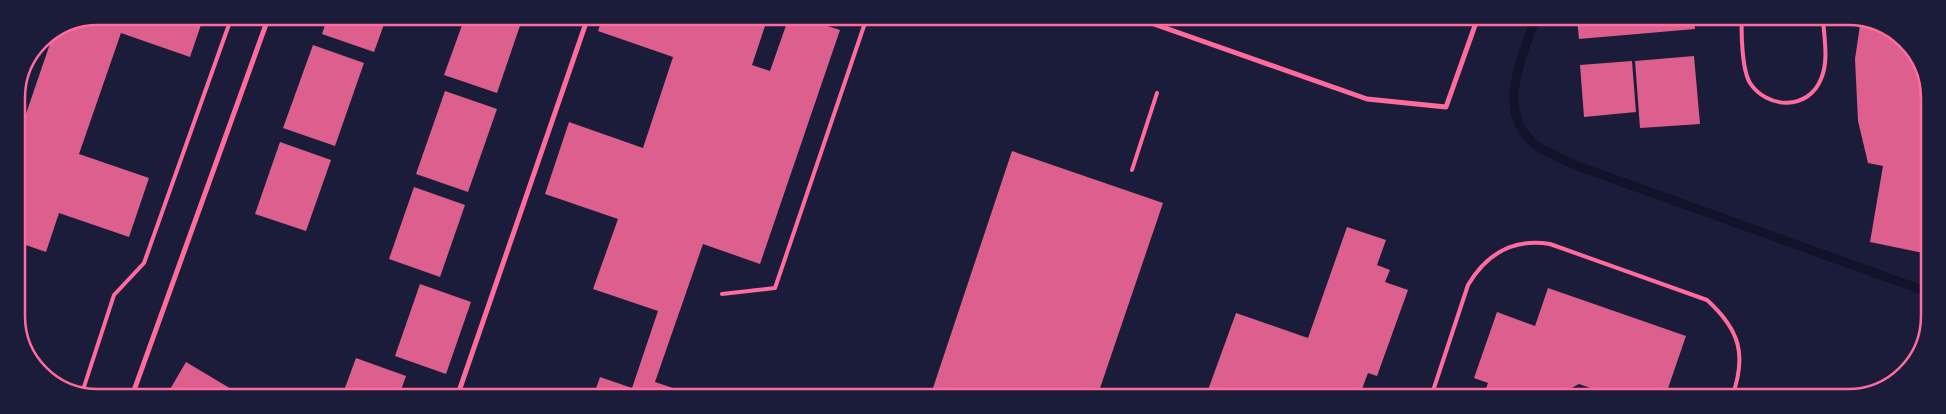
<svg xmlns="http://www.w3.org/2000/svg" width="1946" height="414" font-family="'PT Sans',sans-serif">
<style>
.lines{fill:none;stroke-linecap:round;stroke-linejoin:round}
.stream{stroke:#12122b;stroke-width:9}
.building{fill:#dd5f8e}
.service{stroke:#ff6b9d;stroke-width:4}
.minor{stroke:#ff6b9d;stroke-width:5}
.rim{fill:none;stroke:#ff6b9d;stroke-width:2.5}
</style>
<rect width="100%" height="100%" fill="#1b1b3a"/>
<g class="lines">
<path class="stream" d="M 1536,17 C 1524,52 1499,102 1526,135 C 1537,150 1559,157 1575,165 L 1928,292"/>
</g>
<g class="building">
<polygon points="98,16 204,16 190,57 121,33 79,154 149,178 129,237 59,213 46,252 17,242 17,140 53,35"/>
<polygon points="328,16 387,16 374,52 322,34"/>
<polygon points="465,17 523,17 497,93 444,75"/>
<polygon points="603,17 768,17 752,65 770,71 789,17 799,17 840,30 760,264 703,244 655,382 673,388 670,397 593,397 600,377 632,388 658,311 593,289 618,219 545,194 569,122 643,148 673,57 598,31"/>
<polygon points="1577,18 1694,18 1695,29 1579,39"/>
<polygon points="1861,18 1906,40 1928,82 1928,254 1870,242 1883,166 1868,163 1858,121 1855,59"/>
<polygon points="313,45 364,63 335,146 283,128"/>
<polygon points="1694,56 1700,124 1640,128 1635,61"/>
<polygon points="1632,61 1636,112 1584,117 1580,65"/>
<polygon points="445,91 497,109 468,192 416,174"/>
<polygon points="280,142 331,160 306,231 255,214"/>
<polygon points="1012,151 1163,203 1097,397 930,397"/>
<polygon points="414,187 465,205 440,277 389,259"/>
<polygon points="1347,227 1386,240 1377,265 1390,270 1385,282 1408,290 1377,376 1368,373 1359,397 1230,397 1208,390 1236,313 1308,338"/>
<polygon points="420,284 471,302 446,374 395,356"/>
<polygon points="1548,288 1686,336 1665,397 1616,397 1579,384 1555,397 1483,397 1488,383 1474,378 1497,312 1535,326"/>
<polygon points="356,358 406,376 399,396 342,396"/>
<polygon points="186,362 243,396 166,396"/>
</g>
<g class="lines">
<g class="service">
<path d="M 1742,18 C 1741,33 1742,70 1750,83 C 1767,109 1808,111 1821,79 C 1829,61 1824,37 1823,18"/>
<polyline points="1132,170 1157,93"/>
<polyline points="722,294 775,288 867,17"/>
<polyline points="81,396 114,295 144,263 232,16"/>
<path d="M 1431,397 L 1468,285 C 1487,253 1513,238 1550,244 L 1707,300 C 1740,330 1747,355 1732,397"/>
</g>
<g class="minor">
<polyline points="1134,17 1367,99 1446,107 1478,17"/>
<polyline points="132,396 269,16"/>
<polyline points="457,397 588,17"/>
</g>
</g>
<path d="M0 0H1946V414H0ZM98 25H1848A73 73 0 0 1 1921 98V316A73 73 0 0 1 1848 389H98A73 73 0 0 1 25 316V98A73 73 0 0 1 98 25Z" fill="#1b1b3a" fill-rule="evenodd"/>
<path class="rim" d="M98 25H1848A73 73 0 0 1 1921 98V316A73 73 0 0 1 1848 389H98A73 73 0 0 1 25 316V98A73 73 0 0 1 98 25Z"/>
</svg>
